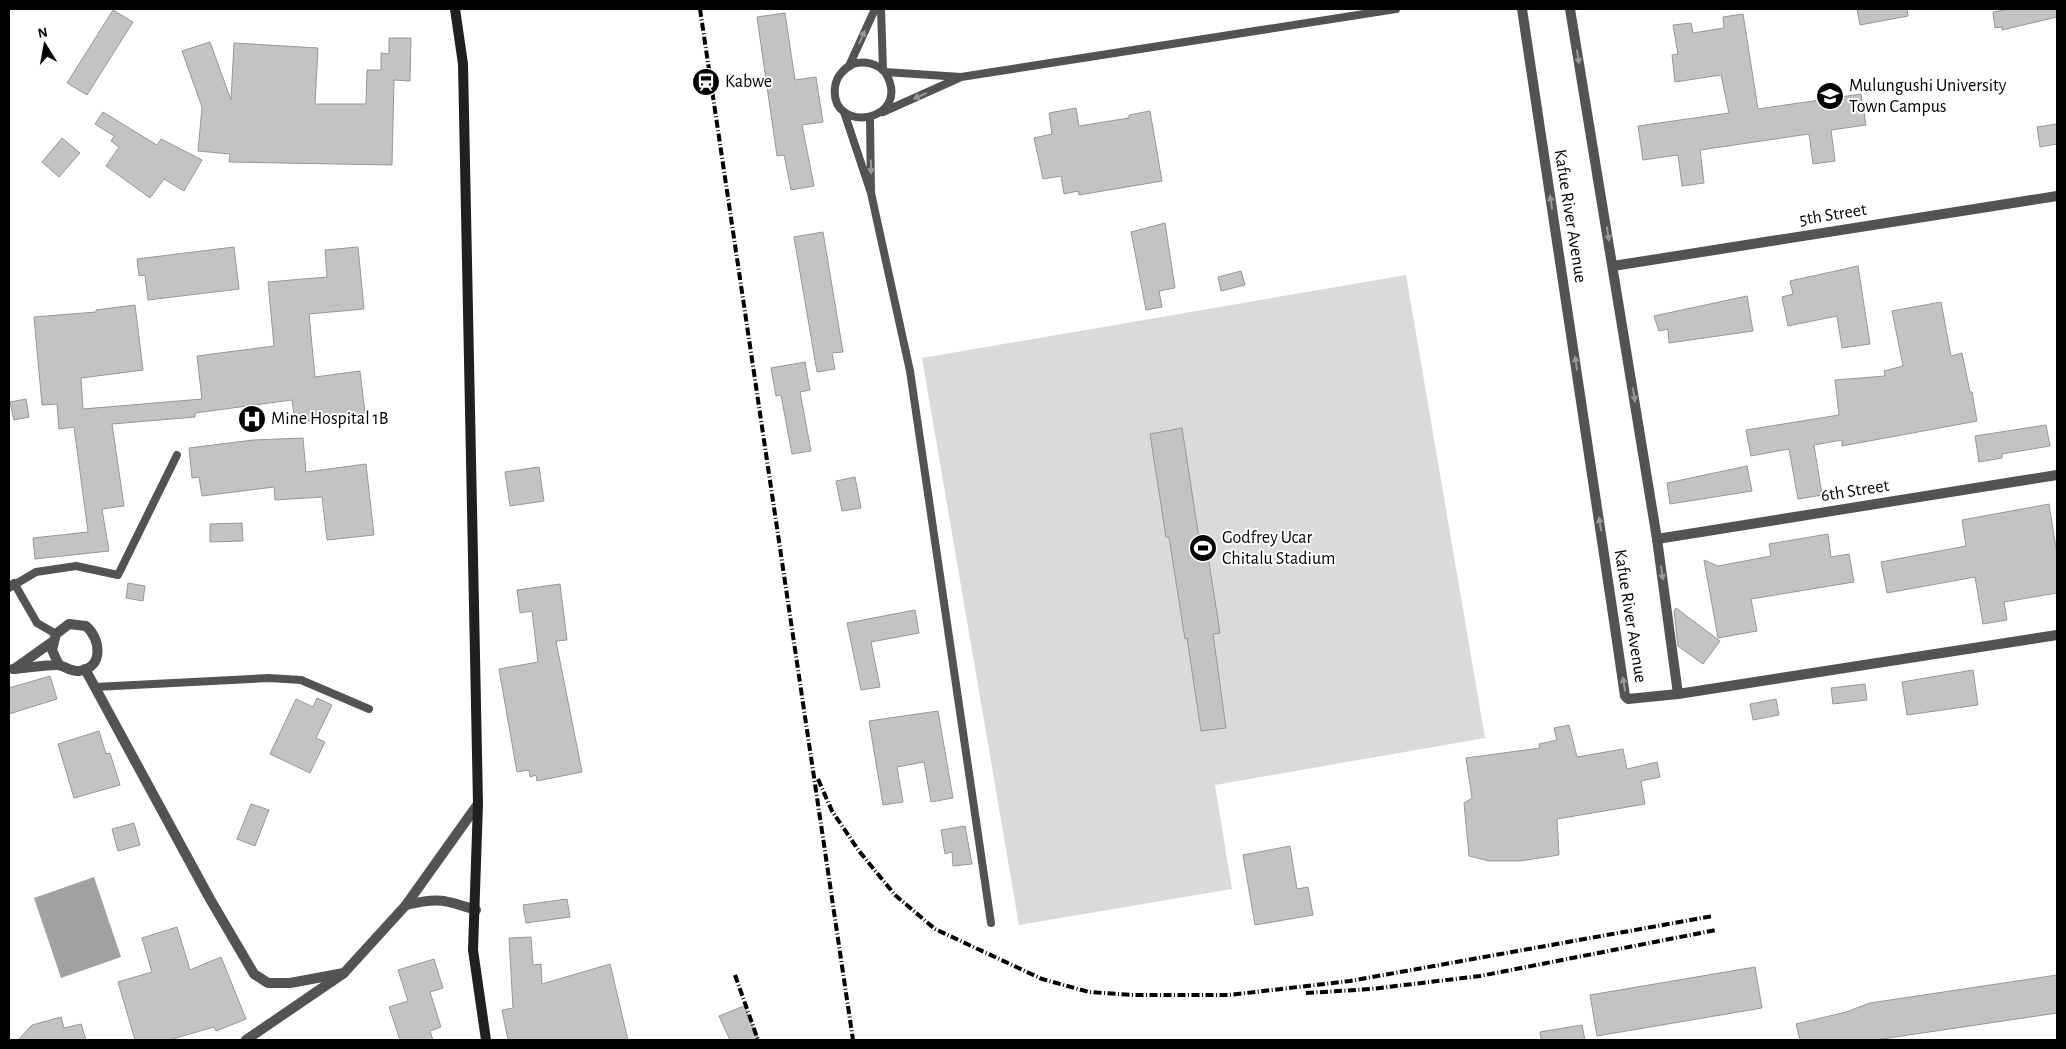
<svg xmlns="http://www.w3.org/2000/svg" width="2066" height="1049" font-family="'Alegreya Sans',sans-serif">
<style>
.green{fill:#dadada}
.water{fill:#a1a1a1}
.building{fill:#c3c3c3;stroke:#979797}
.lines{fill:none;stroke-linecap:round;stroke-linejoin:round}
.lane{stroke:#535353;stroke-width:8}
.street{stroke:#535353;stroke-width:10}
.secondary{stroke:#202020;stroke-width:10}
.rail{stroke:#000;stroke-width:4;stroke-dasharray:8 2.5 1 2.5;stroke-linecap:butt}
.oneway{fill:#989898}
.labels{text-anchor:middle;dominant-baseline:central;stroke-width:4;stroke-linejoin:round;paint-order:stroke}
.poi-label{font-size:18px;fill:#000;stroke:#fff;text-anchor:start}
.street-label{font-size:18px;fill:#000;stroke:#fff}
</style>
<rect width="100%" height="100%" fill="#fff"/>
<polygon class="green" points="1406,275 1485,738 1215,785 1232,889 1019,925 922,358"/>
<polygon class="water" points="94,877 121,957 61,978 34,898"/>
<g class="building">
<polygon points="1857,9 1907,9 1908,16 1860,25"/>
<polygon points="2010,9 2057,9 2057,17 2002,30 2002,27 1995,28 1993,12"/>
<polygon points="113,10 133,22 87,95 67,83"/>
<polygon points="785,13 795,80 816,77 823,122 802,125 814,186 791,190 784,155 777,156 757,17"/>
<polygon points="1743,14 1758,109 1861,94 1866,125 1831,130 1835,161 1813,164 1809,134 1700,150 1704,183 1682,186 1678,155 1643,160 1638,126 1729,113 1721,75 1675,82 1672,55 1678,54 1673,25 1691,23 1693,33 1724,28 1723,17"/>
<polygon points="389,38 411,38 410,81 394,80 392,165 229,162 230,154 198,151 202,107 182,51 210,42 231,100 234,43 318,48 315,104 366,104 367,70 381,70 381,53 389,54"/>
<polygon points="1076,108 1079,126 1129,118 1129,115 1150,111 1162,181 1079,195 1078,191 1064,194 1061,176 1043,179 1034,138 1052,134 1049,113"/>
<polygon points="103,112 157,145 161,139 202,160 184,191 164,179 150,198 106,166 119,147 111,141 114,136 95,124"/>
<polygon points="2057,124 2057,144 2040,147 2037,127"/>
<polygon points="62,138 80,153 59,177 42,162"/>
<polygon points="1165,223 1175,288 1159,291 1162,307 1146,310 1131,232"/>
<polygon points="823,232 843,352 832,353 835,369 817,372 794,237"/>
<polygon points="234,247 239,289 148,300 145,275 139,276 137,259"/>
<polygon points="358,247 364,309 309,314 315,377 360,371 365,413 295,423 292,400 195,413 195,417 112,424 124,506 102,509 109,551 35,559 33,538 88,532 74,427 59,429 57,404 42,405 34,317 96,312 96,310 135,305 143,370 81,378 83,409 202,399 197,356 274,346 268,282 327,277 325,250"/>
<polygon points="1858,266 1870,344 1842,348 1837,316 1788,326 1782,297 1793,294 1790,281"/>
<polygon points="1241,271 1245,285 1221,291 1218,277"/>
<polygon points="1747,296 1753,331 1669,343 1668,329 1659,331 1654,316"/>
<polygon points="1941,302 1951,356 1962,353 1970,392 1972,392 1977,421 1842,446 1842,440 1814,445 1822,495 1798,499 1789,449 1751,456 1746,430 1839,415 1835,380 1885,376 1884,371 1903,366 1892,311"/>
<polygon points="805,362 810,390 800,392 811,451 792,454 781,395 776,396 771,368"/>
<polygon points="26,399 29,417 14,420 10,402"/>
<polygon points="2046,425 2050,446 2002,454 2002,458 1979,462 1975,436"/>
<polygon points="1182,428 1199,538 1205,537 1220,633 1213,634 1226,728 1201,731 1187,638 1185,639 1169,537 1166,537 1150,434"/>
<polygon points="303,438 306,472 366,464 374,535 327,540 322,497 275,500 274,487 202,496 199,477 192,478 189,448 253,440"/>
<polygon points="1747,466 1752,491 1670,504 1667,483"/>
<polygon points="539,467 544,501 510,506 505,472"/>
<polygon points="855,477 861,508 842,511 836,481"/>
<polygon points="2049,504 2057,554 2057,593 2004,602 2007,620 1983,624 1975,577 1887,593 1881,562 1966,546 1962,520"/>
<polygon points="242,523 243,541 210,542 210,524"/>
<polygon points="1828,534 1831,557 1849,554 1854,582 1751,599 1757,631 1718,638 1704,560 1718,566 1771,556 1769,544"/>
<polygon points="128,583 145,586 143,601 126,598"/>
<polygon points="560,584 567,640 556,641 582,772 537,781 536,775 530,777 529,770 517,772 499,669 538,662 532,611 520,613 517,590"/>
<polygon points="1676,608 1720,641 1703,664 1678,646 1674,611"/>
<polygon points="915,610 919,633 871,642 880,687 861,690 847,623"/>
<polygon points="1973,670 1978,705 1907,715 1902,682"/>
<polygon points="50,676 57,699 9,714 9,688"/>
<polygon points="1865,684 1867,700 1833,704 1831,688"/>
<polygon points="317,698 332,705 316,738 325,742 310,773 270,754 296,699 313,707"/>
<polygon points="1776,699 1779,715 1753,720 1750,704"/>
<polygon points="938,711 953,798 931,802 924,762 897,767 903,802 883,805 869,721"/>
<polygon points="1569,725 1577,757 1623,749 1627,769 1657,762 1660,777 1641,781 1645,804 1557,819 1559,855 1520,861 1489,861 1469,856 1464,803 1472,798 1466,758 1540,748 1539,744 1557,740 1554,728"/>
<polygon points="99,731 106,754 110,753 120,785 74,798 58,744"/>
<polygon points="251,804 269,810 255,846 237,839"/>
<polygon points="134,823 140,845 118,851 112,829"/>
<polygon points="965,826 972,864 953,866 952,852 945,854 941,830"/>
<polygon points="1290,846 1297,889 1308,887 1313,915 1255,925 1243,855"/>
<polygon points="567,899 570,917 526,923 523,905"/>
<polygon points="177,927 190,970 221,957 246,1019 216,1031 214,1027 169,1040 135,1040 118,982 152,972 142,938"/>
<polygon points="531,937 533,965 541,964 542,984 610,964 628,1040 508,1040 502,1010 513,1008 509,938"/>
<polygon points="434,959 443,988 430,992 441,1027 430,1031 433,1040 400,1040 389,1007 408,1001 398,970"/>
<polygon points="1755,967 1762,1008 1597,1036 1590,995"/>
<polygon points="2057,975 2057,1013 1875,1040 1800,1040 1796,1024 1846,1012 1870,1003"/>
<polygon points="744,1006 759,1040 730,1040 719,1016"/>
<polygon points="61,1017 64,1028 81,1024 86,1040 18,1040 32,1025"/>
<polygon points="1582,1025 1585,1040 1541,1040 1540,1032"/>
</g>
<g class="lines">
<g class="lane">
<polyline points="881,9 883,70"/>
<polyline points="849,66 875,9"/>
<path d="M 885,72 C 915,122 829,136 835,87 C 836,77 844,68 853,64 C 865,60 877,64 885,72 L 961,77 L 1396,9"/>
<polyline points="844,112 871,193 870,118"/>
<polyline points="883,112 959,78"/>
<polyline points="871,193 910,371 991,923"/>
<polyline points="14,583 37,623 56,634"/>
<polyline points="9,588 36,572 76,566 118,575 177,455"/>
<polyline points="95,687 269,678 301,680 369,709"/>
</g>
<g class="street">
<polyline points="1522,9 1614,621 1625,696 1628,699 1678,694 2057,635"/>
<polyline points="1570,9 1657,539 1678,694"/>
<polyline points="1613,266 2057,196"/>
<polyline points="1657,539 2057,475"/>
<path d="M 13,669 C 28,668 43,665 57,665 C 64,665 70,672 79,671 C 104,668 101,639 86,626 L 69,624 L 56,634 L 52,650 L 59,665"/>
<polyline points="14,669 52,642"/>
<polyline points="85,669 210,899 254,974 268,983 290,983 344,973"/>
<path d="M 406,905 C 438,897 446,900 476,910"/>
<polyline points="246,1040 344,973 406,905 478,804"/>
</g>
<polyline class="secondary" points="455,9 463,64 478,804 473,950 486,1040"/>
<g class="rail">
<polyline points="700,9 853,1040"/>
<polyline points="818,779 832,811 859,851 895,895 935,929 1042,979 1089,992 1132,995 1229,995 1350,981 1713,916"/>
<polyline points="735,975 758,1040"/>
<polyline points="1306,993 1371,989 1480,976 1716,930"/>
</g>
</g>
<defs><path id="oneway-solid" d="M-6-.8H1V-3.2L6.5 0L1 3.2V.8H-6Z" transform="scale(1.25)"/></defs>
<g class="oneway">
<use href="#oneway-solid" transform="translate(862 37) rotate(-66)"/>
<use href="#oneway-solid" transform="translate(1578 57) rotate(81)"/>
<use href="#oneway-solid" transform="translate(920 96) rotate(156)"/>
<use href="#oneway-solid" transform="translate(871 167) rotate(89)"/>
<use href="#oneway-solid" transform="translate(1551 202) rotate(-99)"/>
<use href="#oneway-solid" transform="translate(1608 234) rotate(81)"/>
<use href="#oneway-solid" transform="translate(1576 363) rotate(-99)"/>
<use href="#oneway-solid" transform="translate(1634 395) rotate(81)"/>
<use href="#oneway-solid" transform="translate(1600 524) rotate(-99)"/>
<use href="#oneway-solid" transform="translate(1662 573) rotate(82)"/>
<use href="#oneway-solid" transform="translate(1624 684) rotate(-99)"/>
</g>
<defs>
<g id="station-disc" transform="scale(1.4375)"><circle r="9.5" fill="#000" stroke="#fff"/><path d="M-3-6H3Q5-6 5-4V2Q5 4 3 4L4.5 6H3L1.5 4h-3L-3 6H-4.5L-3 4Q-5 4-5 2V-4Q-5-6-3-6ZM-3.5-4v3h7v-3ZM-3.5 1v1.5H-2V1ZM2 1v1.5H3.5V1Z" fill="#fff"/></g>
<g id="university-disc" transform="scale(1.4375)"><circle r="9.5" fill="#000" stroke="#fff"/><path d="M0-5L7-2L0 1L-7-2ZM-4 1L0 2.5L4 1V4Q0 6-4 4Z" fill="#fff"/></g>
<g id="hospital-disc" transform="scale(1.4375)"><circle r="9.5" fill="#000" stroke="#fff"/><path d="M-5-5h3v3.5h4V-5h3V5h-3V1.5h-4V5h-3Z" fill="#fff"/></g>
<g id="stadium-disc" transform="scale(1.4375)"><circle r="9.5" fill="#000" stroke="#fff"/><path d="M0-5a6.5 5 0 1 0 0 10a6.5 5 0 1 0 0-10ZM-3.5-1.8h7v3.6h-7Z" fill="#fff"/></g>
</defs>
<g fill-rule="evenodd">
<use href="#station-disc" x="706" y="82"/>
<use href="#university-disc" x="1830" y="96"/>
<use href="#hospital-disc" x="252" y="419"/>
<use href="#stadium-disc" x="1203" y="548"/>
</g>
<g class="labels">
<g class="poi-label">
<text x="725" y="82">Kabwe</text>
<text x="1849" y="86">Mulungushi University<tspan x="1849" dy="21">Town Campus</tspan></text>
<text x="271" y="419">Mine Hospital 1B</text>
<text x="1222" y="538">Godfrey Ucar<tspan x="1222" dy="21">Chitalu Stadium</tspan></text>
</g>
<g class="street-label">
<text transform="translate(1833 215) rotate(-9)">5th Street</text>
<text transform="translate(1570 216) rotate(81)">Kafue River Avenue</text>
<text transform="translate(1855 491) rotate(-9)">6th Street</text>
<text transform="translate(1630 616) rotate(81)">Kafue River Avenue</text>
</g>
</g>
<rect width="2066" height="1049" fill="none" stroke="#000000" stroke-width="20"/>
<g transform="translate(45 45) rotate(349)" stroke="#ffffff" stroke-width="4" paint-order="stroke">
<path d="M0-4L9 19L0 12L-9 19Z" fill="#000000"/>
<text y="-8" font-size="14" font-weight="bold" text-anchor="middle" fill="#000000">N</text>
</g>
</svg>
